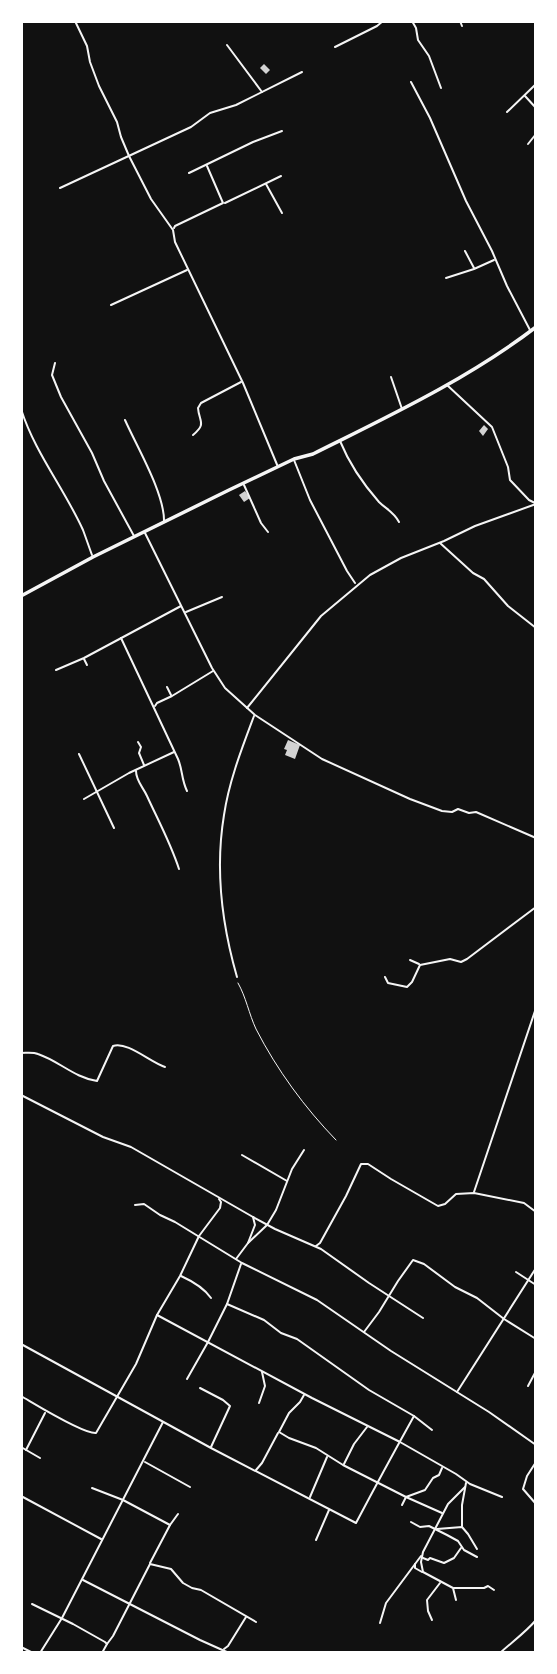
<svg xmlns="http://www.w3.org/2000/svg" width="557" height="1674" font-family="Lato,sans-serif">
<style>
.building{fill:#d3d3d3}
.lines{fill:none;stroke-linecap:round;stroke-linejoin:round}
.path{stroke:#f5f5f5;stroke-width:1}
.minor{stroke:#f5f5f5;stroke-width:2}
.trunk{stroke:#f5f5f5;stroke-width:3.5}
</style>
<rect width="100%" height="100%" fill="#111"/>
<g class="building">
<polygon points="264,64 270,70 266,74 260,68"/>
<polygon points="484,425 488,429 483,436 479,431"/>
<polygon points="245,491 250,498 244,502 239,495"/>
<polygon points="288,740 300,745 295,759 285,755 287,750 284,749"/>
</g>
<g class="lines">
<path class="path" d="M 238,983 C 246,997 249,1014 256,1029 C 277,1070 305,1108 336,1140"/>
<g class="minor">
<polyline points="75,21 87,46 90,62 99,86 117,122 121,137 129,156 151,199 173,230 175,242 243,383 278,467"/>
<polyline points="412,21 416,28 418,40 429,56 441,88"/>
<polyline points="460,21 462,26"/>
<polyline points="227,45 262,92"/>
<polyline points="335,47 377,26 383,21"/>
<polyline points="411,82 430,118 466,201 492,251 507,286 530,330"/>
<polyline points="525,96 536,108"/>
<polyline points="507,112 536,84"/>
<polyline points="528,144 536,134"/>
<polyline points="189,173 253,142 282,131"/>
<polyline points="266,184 282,213"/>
<polyline points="60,188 191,127 210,113 236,105 302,72"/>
<polyline points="225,203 281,176"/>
<polyline points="174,228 175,226 223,203 207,166"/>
<polyline points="465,251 474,268"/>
<polyline points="446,278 474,269 494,260"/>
<polyline points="111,305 187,270"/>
<polyline points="55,363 52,375 61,397 92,453 104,481 134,536"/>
<polyline points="391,377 402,409"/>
<polyline points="447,385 492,427 508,467 510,480 529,500 535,503"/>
<path d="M 21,409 C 35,453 64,488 83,530 C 86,538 89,547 92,555"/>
<path d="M 125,420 C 137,447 165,494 164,522"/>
<path d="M 193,435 C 207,423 199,422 198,408 L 201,403 L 241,382"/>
<path d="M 340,441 C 349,463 364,485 379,502 C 386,509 394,512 399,522"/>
<polyline points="294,460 310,500 347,571 355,583"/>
<polyline points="244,485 261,523 268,532"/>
<polyline points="145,533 212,668 225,688 255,715 322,759 410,799 442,811 452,812 458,809 469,813 476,812 536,838"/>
<polyline points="440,543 473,573 484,579 508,606 536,628"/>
<polyline points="186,612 222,597"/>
<path d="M 121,638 L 178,759 C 183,771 181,778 187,791"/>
<polyline points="84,659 87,665"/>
<polyline points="56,670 84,658 181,606"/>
<polyline points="167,687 171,695"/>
<polyline points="155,706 157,703 172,696 213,671"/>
<polyline points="247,708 321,616 370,575 401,558 444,541 475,526 536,504"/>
<polyline points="138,742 141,747 139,753 144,765"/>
<polyline points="79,754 114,828"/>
<path d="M 136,771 C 136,781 143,787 147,796 C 158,820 171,844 179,869"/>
<polyline points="84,799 129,773 174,752"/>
<polyline points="410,960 419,964"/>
<path d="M 237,977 C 222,925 215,869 224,815 C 229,781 242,748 254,716"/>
<polyline points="385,977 388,983 407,987 412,982 420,965 450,959 461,962 467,959 536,907"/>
<path d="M 21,1053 C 27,1053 33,1052 38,1054 C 59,1061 75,1078 97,1081 L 113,1046 C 127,1041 150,1062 165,1067"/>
<polyline points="21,1095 103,1137 131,1147 253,1217 255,1225 248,1243"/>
<polyline points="242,1155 287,1181"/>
<polyline points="474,1192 536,1008"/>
<polyline points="135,1205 144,1204 160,1215 175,1222 242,1263 317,1300 391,1351 489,1412 536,1445"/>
<polyline points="253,1217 275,1229 321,1249 369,1283 423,1318"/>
<polyline points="316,1246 320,1243 346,1196 361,1164 368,1164 391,1179 438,1206 445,1204 456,1194 474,1193 524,1203 536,1212"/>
<polyline points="236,1259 248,1243 267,1225 276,1210 292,1169 304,1150"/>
<polyline points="516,1272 536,1285"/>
<path d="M 181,1276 C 192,1281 204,1288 211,1298"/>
<polyline points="227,1304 264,1320 281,1333 297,1339 369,1390 414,1416 432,1430"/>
<polyline points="157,1315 312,1398 400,1442 456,1474 470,1484 502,1497"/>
<polyline points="364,1332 379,1312 398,1281 413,1260 424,1264 455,1287 477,1298 504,1319 536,1339"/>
<path d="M 21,1344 L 211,1448 L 356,1523 C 375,1487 394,1452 414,1416"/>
<polyline points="187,1379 208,1342 227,1304 241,1264"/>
<polyline points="528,1386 536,1371"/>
<polyline points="200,1388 223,1400 230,1406 211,1447"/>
<polyline points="457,1392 536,1268"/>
<polyline points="304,1395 300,1402 289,1413 279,1432 289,1438 316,1448 343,1465 406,1497 425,1490 433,1478 439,1475 442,1468"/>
<path d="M 21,1396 C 35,1404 83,1434 96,1433 L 136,1364 L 157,1315 L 180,1276 L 199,1236 L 220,1208 L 221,1202 L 219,1199"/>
<polyline points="259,1403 265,1386 262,1372"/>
<polyline points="21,1447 40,1458"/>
<polyline points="26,1450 45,1413"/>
<polyline points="145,1462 190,1487"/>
<polyline points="536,1462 527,1476 523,1489 536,1504"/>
<polyline points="344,1464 354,1444 367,1427"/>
<polyline points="256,1470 262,1463 278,1433"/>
<polyline points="92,1488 123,1500 170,1525"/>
<polyline points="21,1496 101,1539"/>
<polyline points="310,1497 327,1457"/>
<polyline points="402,1505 406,1497 442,1513"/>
<polyline points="411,1522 420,1527 429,1526 447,1535 458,1541 464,1550 477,1557"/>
<polyline points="462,1526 462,1505 466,1483"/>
<polyline points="437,1529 462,1527 468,1534 477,1549"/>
<polyline points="316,1540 329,1510"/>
<polyline points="423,1558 428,1560 430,1558 444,1563 454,1558 461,1548"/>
<polyline points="150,1563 170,1525 178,1514"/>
<polyline points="415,1564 415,1568 422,1572"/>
<polyline points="83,1580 200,1640 229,1653"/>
<polyline points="454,1588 484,1588 488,1586 494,1590"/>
<polyline points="535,1588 536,1588"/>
<polyline points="456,1600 453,1588 423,1572 421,1562 423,1552 448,1504 465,1487"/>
<polyline points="32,1604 73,1624 105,1642 107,1644 102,1653"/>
<polyline points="432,1620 428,1611 427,1600 440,1583"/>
<polyline points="380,1623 386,1603 421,1556"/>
<polyline points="107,1644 113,1636 150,1564 171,1569 183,1583 192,1588 201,1590 256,1622"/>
<polyline points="21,1647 33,1653"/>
<polyline points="224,1649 228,1646 246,1617"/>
<polyline points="40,1653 62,1618 163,1422"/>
<path d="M 500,1653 C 512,1642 526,1632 536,1620"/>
</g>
<path class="trunk" d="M 21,596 L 93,557 L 229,490 L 294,459 L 313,454 C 389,416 468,379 536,327"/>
</g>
<rect width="557" height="1674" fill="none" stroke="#ffffff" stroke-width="46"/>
</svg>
